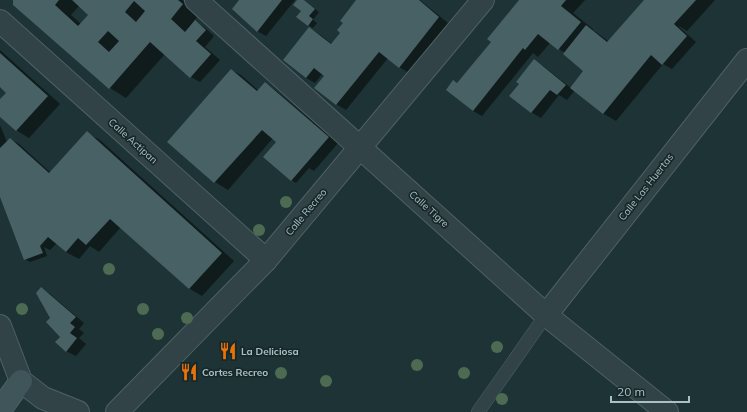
<svg xmlns="http://www.w3.org/2000/svg" width="747" height="412" font-family="Mulish,sans-serif">
<style>
.shadow{fill:#0007;fill-rule:evenodd}
.building{fill:#486165;fill-rule:evenodd}
.lines{fill:none;stroke-linecap:round;stroke-linejoin:round}
.service-casing{stroke:#4e6164;stroke-width:14}
.minor-casing{stroke:#4e6164;stroke-width:24}
.secondary-casing{stroke:#4e6164;stroke-width:24}
.service{stroke:#314346;stroke-width:13}
.minor{stroke:#314346;stroke-width:22}
.secondary{stroke:#3f5559;stroke-width:22}
.tree{fill:#4d6b52}
.labels{text-anchor:middle;dominant-baseline:central;stroke-width:3.5;stroke-linejoin:round;paint-order:stroke}
.street-label{font-size:10px;fill:#aac0c4;stroke:#17282a}
.poi-label{font-size:10px;font-weight:bold;fill:#aac0c4;stroke:#17282a;text-anchor:start}
</style>
<rect width="100%" height="100%" fill="#1e3335"/>
<g class="shadow">
<path d="M 14,0 L 182,0 L 199,15 L 194,21 L 204,27 L 214,36 L 205,47 L 220,60 L 200,82 L 191,77 L 165,54 L 126,98 L 110,88 ZM 79,6 L 90,15 L 81,24 L 71,15 Z"/>
<polygon points="240,0 295,0 266,36 257,31"/>
<polygon points="299,0 305,1 319,12 313,20 317,23 313,28 308,25"/>
<polygon points="358,0 420,0 448,23 431,44 438,49 416,77 399,67 388,58 346,110 336,104 325,75 323,73 315,83 306,78 309,28 319,34 332,44 341,33 344,23"/>
<polygon points="520,0 585,0 573,13 593,29 593,30 608,41 648,0 715,0 687,31 679,26 679,27 696,42 672,69 663,64 616,121 604,114 575,90 567,100 559,95 541,118 531,112 520,84 534,61 543,66 571,88 585,71 565,53 550,43 538,57 533,53 482,116 473,111 458,84 492,41"/>
<polygon points="0,50 60,104 29,138 16,130 0,116 0,101 8,92 0,86"/>
<polygon points="231,70 241,75 259,91 265,83 274,89 338,143 314,171 309,168 296,183 291,180 277,142 273,138 228,190 215,182 168,142"/>
<polygon points="0,125 7,142 10,139 19,144 51,173 87,133 100,140 234,261 202,296 190,289 121,227 99,252 90,246 79,259 66,252 57,243 50,250 44,247 47,256 30,262 25,259 0,194"/>
<polygon points="41,289 50,294 84,323 79,329 84,333 79,338 86,344 76,356 66,351 61,337 51,318"/>
</g>
<g class="building">
<path d="M 13,0 L 59,0 L 55,5 L 78,26 L 88,15 L 72,0 L 178,0 L 183,4 L 171,19 L 185,32 L 195,20 L 206,30 L 196,41 L 211,54 L 190,78 L 150,42 L 109,89 L 13,5 ZM 134,1 L 145,11 L 136,22 L 125,12 ZM 108,31 L 119,41 L 109,52 L 98,42 Z"/>
<polygon points="239,0 282,0 257,32 232,9"/>
<polygon points="297,0 304,0 315,9 309,16 313,19 308,26 296,17 301,11 293,5"/>
<polygon points="356,0 419,0 439,17 399,68 379,52 336,105 314,88 324,76 314,68 306,78 283,60 309,27 331,44 340,33 337,30 343,23 340,21"/>
<polygon points="519,0 566,0 561,6 581,22 558,50 538,34 525,50 523,48 473,111 446,90 453,80 457,83 491,42 487,39"/>
<polygon points="644,0 696,0 674,24 687,36 662,65 651,55 603,114 570,88 583,71 563,54 586,25 607,42"/>
<polygon points="0,53 48,96 16,131 0,117 0,99 6,93 0,87"/>
<polygon points="534,59 566,85 557,95 550,90 531,113 509,96 519,84 516,82"/>
<polygon points="231,69 257,91 265,82 329,137 291,181 263,157 276,142 262,130 214,183 167,142"/>
<polygon points="87,131 222,253 189,289 110,219 86,245 78,238 66,252 48,237 40,246 43,253 24,260 0,197 0,148 10,138 49,173"/>
<polygon points="41,287 76,317 70,323 75,327 70,333 77,338 66,352 55,342 60,337 46,322 50,318 36,293"/>
</g>
<g class="lines">
<g class="service-casing">
<polyline id="service" points="478,412 546,315"/>
</g>
<g class="minor-casing">
<g id="minor">
<polyline points="196,0 546,315 667,412"/>
<polyline points="0,21 266,260"/>
<polyline points="546,315 747,60"/>
<polyline points="0,326 21,381 43,398 78,412"/>
<polyline points="117,412 266,260 483,0"/>
</g>
</g>
<g class="secondary-casing">
<polyline id="secondary" points="0,410 21,381"/>
</g>
<use href="#service" class="service"/>
<use href="#minor" class="minor"/>
<use href="#secondary" class="secondary"/>
</g>
<g class="tree">
<circle cx="286" cy="202" r="6"/>
<circle cx="259" cy="230" r="6"/>
<circle cx="109" cy="269" r="6"/>
<circle cx="22" cy="309" r="6"/>
<circle cx="143" cy="309" r="6"/>
<circle cx="187" cy="318" r="6"/>
<circle cx="158" cy="334" r="6"/>
<circle cx="497" cy="347" r="6"/>
<circle cx="417" cy="365" r="6"/>
<circle cx="281" cy="373" r="6"/>
<circle cx="464" cy="373" r="6"/>
<circle cx="326" cy="381" r="6"/>
<circle cx="502" cy="399" r="6"/>
</g>
<defs>
<g id="restaurant-bare" transform="scale(1.38)"><path d="M-5-6h1v4h1v-4h1v4h1v-4h1v5L-1.5 .5V6h-2V.5L-5-1ZM5-6V6H3V1.5H1.5Q1.5-4 5-6Z" fill="#e8710a" stroke="#17282a" stroke-width="2.5" paint-order="stroke"/></g>
</defs>
<g fill-rule="evenodd">
<use href="#restaurant-bare" x="228" y="351"/>
<use href="#restaurant-bare" x="189" y="372"/>
</g>
<g class="labels">
<g class="street-label">
<text transform="translate(133 141) rotate(42)">Calle Actipan</text>
<text transform="translate(646 187) rotate(-52)">Calle Las Huertas</text>
<text transform="translate(429 209) rotate(42)">Calle Tigre</text>
<text transform="translate(306 212) rotate(-50)">Calle Recreo</text>
</g>
<g class="poi-label">
<text x="241" y="351">La Deliciosa</text>
<text x="202" y="372">Cortes Recreo</text>
</g>
</g>
<path d="M611 396v6h78v-6" fill="none" stroke="#aac0c4" stroke-width="2"/>
<text x="617" y="396" font-size="12" fill="#aac0c4" stroke="#17282a" stroke-width="3" paint-order="stroke">20 m</text>
</svg>
